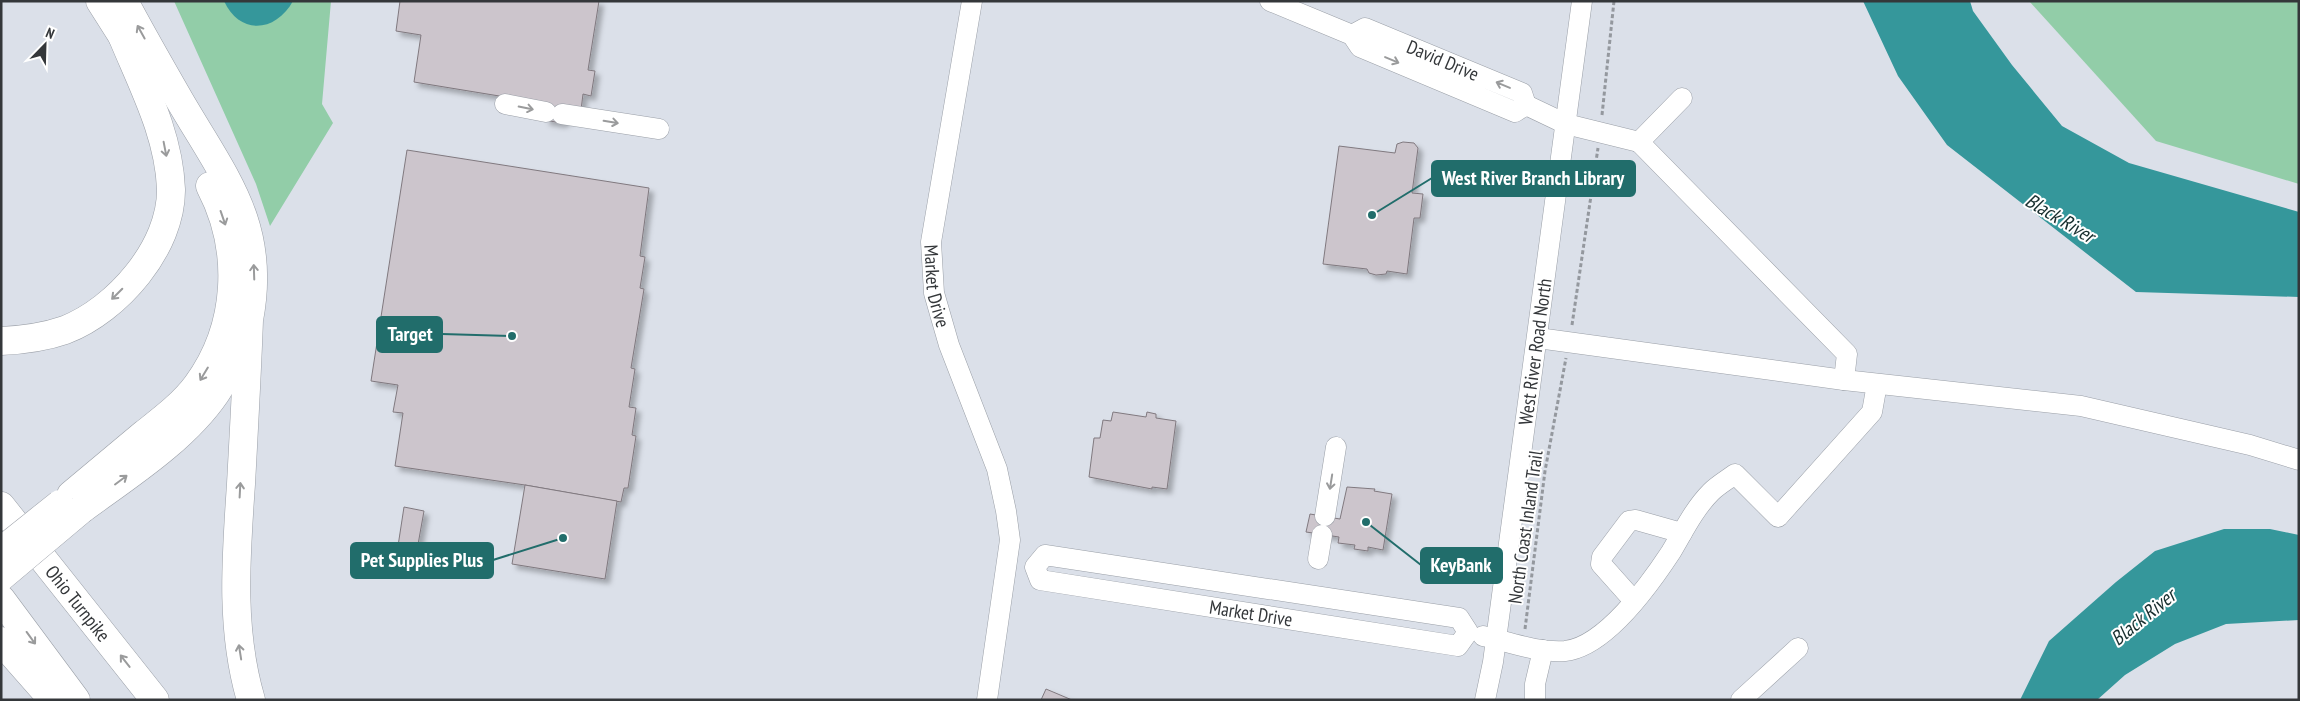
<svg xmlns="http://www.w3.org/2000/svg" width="2300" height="701" font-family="'PT Sans Narrow',sans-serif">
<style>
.green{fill:#92cda8}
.water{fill:#35979b}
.building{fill:#ccc5cc;stroke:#80797f;filter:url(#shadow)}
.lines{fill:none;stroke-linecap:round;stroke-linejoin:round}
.minor-casing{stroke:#9a9fa7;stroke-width:21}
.highway-casing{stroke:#9a9fa7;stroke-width:29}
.path{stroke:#94989e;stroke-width:3;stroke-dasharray:4 2.5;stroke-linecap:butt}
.minor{stroke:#fff;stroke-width:20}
.highway{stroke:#fff;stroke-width:28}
.highway-bridge-casing{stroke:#9a9fa7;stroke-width:29;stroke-linecap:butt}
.highway-bridge{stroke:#fff;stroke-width:28}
.oneway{stroke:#9a9b9c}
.labels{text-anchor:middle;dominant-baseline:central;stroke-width:4;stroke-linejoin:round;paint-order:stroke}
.street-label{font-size:19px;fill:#34373a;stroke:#fff}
.water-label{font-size:20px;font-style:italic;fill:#182f2f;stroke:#fff}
.leader{fill:none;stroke:#216d6b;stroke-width:2}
.callout-dot{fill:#216d6b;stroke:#fff;stroke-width:2}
.callout{fill:#216d6b;stroke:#216d6b;stroke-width:2}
.callout-label{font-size:20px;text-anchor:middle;font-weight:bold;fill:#fff}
</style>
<defs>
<filter id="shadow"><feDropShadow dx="4.5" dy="4.5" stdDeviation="2.5" flood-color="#0004"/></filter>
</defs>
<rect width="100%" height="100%" fill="#dbe0e9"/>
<g class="green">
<polygon points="174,1 331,1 322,104 333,123 270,226 256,184"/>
<polygon points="2029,1 2299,1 2299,184 2156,141"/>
</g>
<g class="water">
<path d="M 224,1 L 293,1 C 276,32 240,36 224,1 Z"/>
<polygon points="1863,1 1970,1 1973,11 2012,65 2062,126 2129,163 2299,212 2299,297 2136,292 1947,145 1898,76"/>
<polygon points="2224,529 2270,529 2299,535 2299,620 2226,624 2175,644 2125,675 2097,700 2020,700 2049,641 2116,582 2155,551"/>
</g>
<g class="building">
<polygon points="400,1 599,1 588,70 595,71 591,96 583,94 581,110 561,123 545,120 548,104 414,82 421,35 396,31"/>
<polygon points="1403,142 1414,143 1418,148 1412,193 1423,194 1420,218 1414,218 1407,274 1387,271 1386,274 1376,275 1369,273 1367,269 1323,264 1339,146 1395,153 1397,144"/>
<polygon points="407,150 649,188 640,256 645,257 640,288 644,289 631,368 635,369 629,407 636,408 632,435 636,436 628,488 624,488 621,502 525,485 395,466 403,413 393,412 398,385 371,381"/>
<polygon points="1113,412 1146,417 1147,412 1156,414 1156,418 1176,421 1167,489 1152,487 1152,489 1089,477 1094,438 1100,438 1103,420 1111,421"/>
<polygon points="525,485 617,501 605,579 512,564"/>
<polygon points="1347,487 1375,489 1374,491 1392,494 1383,550 1368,547 1368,551 1354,549 1355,545 1338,543 1339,537 1306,532 1310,514 1340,519"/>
<polygon points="404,507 424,511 417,550 398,546"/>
<polygon points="1046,689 1072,700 1041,700"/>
</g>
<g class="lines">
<g class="minor-casing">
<g id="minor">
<path id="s1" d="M 972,1 L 931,242 L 934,293 L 949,345 L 997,469 L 1006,511 L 1010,540 L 987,700"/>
<polyline points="1270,1 1352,35 1360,47 1515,112 1526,105 1522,93 1365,28 1352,35"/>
<polyline points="505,104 546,112"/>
<polyline points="1526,105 1566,124 1639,142 1682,98"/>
<polyline points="562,114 659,129"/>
<polyline points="1639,142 1847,354 1844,380"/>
<polyline points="1538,338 1844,380 2081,406 2250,445 2299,460"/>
<polyline points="1325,516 1336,447"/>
<polygon points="1045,555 1459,618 1468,632 1458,646 1040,580 1035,567"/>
<polyline points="1318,559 1322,535"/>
<polyline points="1634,601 1601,564 1602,557 1629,521 1636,520 1682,533"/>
<path d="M 1483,636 C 1509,642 1538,653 1565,651 C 1605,647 1650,584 1671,552 C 1683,532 1694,509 1711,492 C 1718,485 1727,480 1735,474 L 1778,517 L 1872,412 L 1877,384"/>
<path id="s2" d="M 1485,700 L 1493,662 L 1582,1"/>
<polyline points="1535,700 1535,684 1543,650"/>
<polyline points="1741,700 1798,648"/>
</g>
</g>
<g class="highway-casing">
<g id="highway">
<polyline points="100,1 133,53"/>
<path d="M 124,1 C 142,35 161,68 180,101 C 225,178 267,226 249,320 C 247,375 244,429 241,484 C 236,557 230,629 251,700"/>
<path d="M 1,341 C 22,340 45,337 65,330 C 117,310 172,247 171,189 C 169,135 143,86 123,38"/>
<path d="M 71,495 C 95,475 120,454 144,434 C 163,419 183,404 197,385 C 240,326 243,249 210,186"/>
<path id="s3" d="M 1,506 L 155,700"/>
<path d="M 82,509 C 127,476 184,440 216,393 C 226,379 232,361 239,345"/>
<polyline points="1,599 76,700"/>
<polyline points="1,641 53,700"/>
</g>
</g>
<g class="path">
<polyline points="1602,115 1614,1"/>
<polyline points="1572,325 1598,148"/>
<polyline points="1525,629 1545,471 1566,358"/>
</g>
<use href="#minor" class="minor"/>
<use href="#highway" class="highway"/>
<g class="highway-bridge-casing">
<g id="highway-bridge">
<polyline points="1,551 60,504"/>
<polyline points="1,577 82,509"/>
</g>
</g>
<use href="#highway-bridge" class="highway-bridge"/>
</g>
<defs><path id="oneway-shaft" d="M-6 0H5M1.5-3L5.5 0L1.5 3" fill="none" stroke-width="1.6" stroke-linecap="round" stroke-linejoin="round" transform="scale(1.25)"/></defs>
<g class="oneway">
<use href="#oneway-shaft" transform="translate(141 32) rotate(-119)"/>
<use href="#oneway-shaft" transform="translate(1392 60) rotate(23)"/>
<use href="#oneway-shaft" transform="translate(1503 85) rotate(-157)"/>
<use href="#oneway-shaft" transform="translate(526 108) rotate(11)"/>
<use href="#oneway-shaft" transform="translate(611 122) rotate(9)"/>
<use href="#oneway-shaft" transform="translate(165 149) rotate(79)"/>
<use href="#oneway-shaft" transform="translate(223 218) rotate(71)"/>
<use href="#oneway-shaft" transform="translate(254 272) rotate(-92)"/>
<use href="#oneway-shaft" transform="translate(117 294) rotate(135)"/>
<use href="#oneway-shaft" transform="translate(204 374) rotate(121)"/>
<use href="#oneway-shaft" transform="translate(121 480) rotate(-37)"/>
<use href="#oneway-shaft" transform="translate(1331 482) rotate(99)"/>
<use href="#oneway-shaft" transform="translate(240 490) rotate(-87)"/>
<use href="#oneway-shaft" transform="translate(31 638) rotate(54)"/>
<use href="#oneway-shaft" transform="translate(240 652) rotate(-99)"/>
<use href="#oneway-shaft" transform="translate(125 661) rotate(-128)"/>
</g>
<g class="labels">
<g class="street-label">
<text transform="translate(1443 60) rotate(23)">David Drive</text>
<text stroke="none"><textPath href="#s1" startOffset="289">Market Drive</textPath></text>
<text stroke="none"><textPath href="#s2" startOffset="352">West River Road North</textPath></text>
<text transform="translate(1525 527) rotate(-82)">North Coast Inland Trail</text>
<text stroke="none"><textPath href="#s3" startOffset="124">Ohio Turnpike</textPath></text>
<text transform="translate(1251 613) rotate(9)">Market Drive</text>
</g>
<g class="water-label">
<text transform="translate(2060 218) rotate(31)">Black River</text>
<text transform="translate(2143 617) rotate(-39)">Black River</text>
</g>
</g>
<path class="leader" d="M1372 215L1432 178M512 336L442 334M563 538L493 560M1366 522L1421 565"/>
<g class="callout-dot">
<circle cx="1372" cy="215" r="5"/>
<circle cx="512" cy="336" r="5"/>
<circle cx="563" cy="538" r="5"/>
<circle cx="1366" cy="522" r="5"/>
</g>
<g class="callout">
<rect x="1432" y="161" width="203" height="35" rx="5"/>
<rect x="377" y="317" width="65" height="35" rx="5"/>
<rect x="351" y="543" width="142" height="35" rx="5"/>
<rect x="1421" y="548" width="81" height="35" rx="5"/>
</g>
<g class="callout-label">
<text x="1533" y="185">West River Branch Library</text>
<text x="410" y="341">Target</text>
<text x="422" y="567">Pet Supplies Plus</text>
<text x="1461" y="572">KeyBank</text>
</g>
<rect width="2300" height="701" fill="none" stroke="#34373a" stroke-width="5"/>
<g transform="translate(45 45) rotate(23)" stroke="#ffffff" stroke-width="4" paint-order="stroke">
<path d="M0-4L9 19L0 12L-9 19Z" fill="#34373a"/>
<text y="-8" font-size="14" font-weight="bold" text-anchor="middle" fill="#34373a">N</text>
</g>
</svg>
